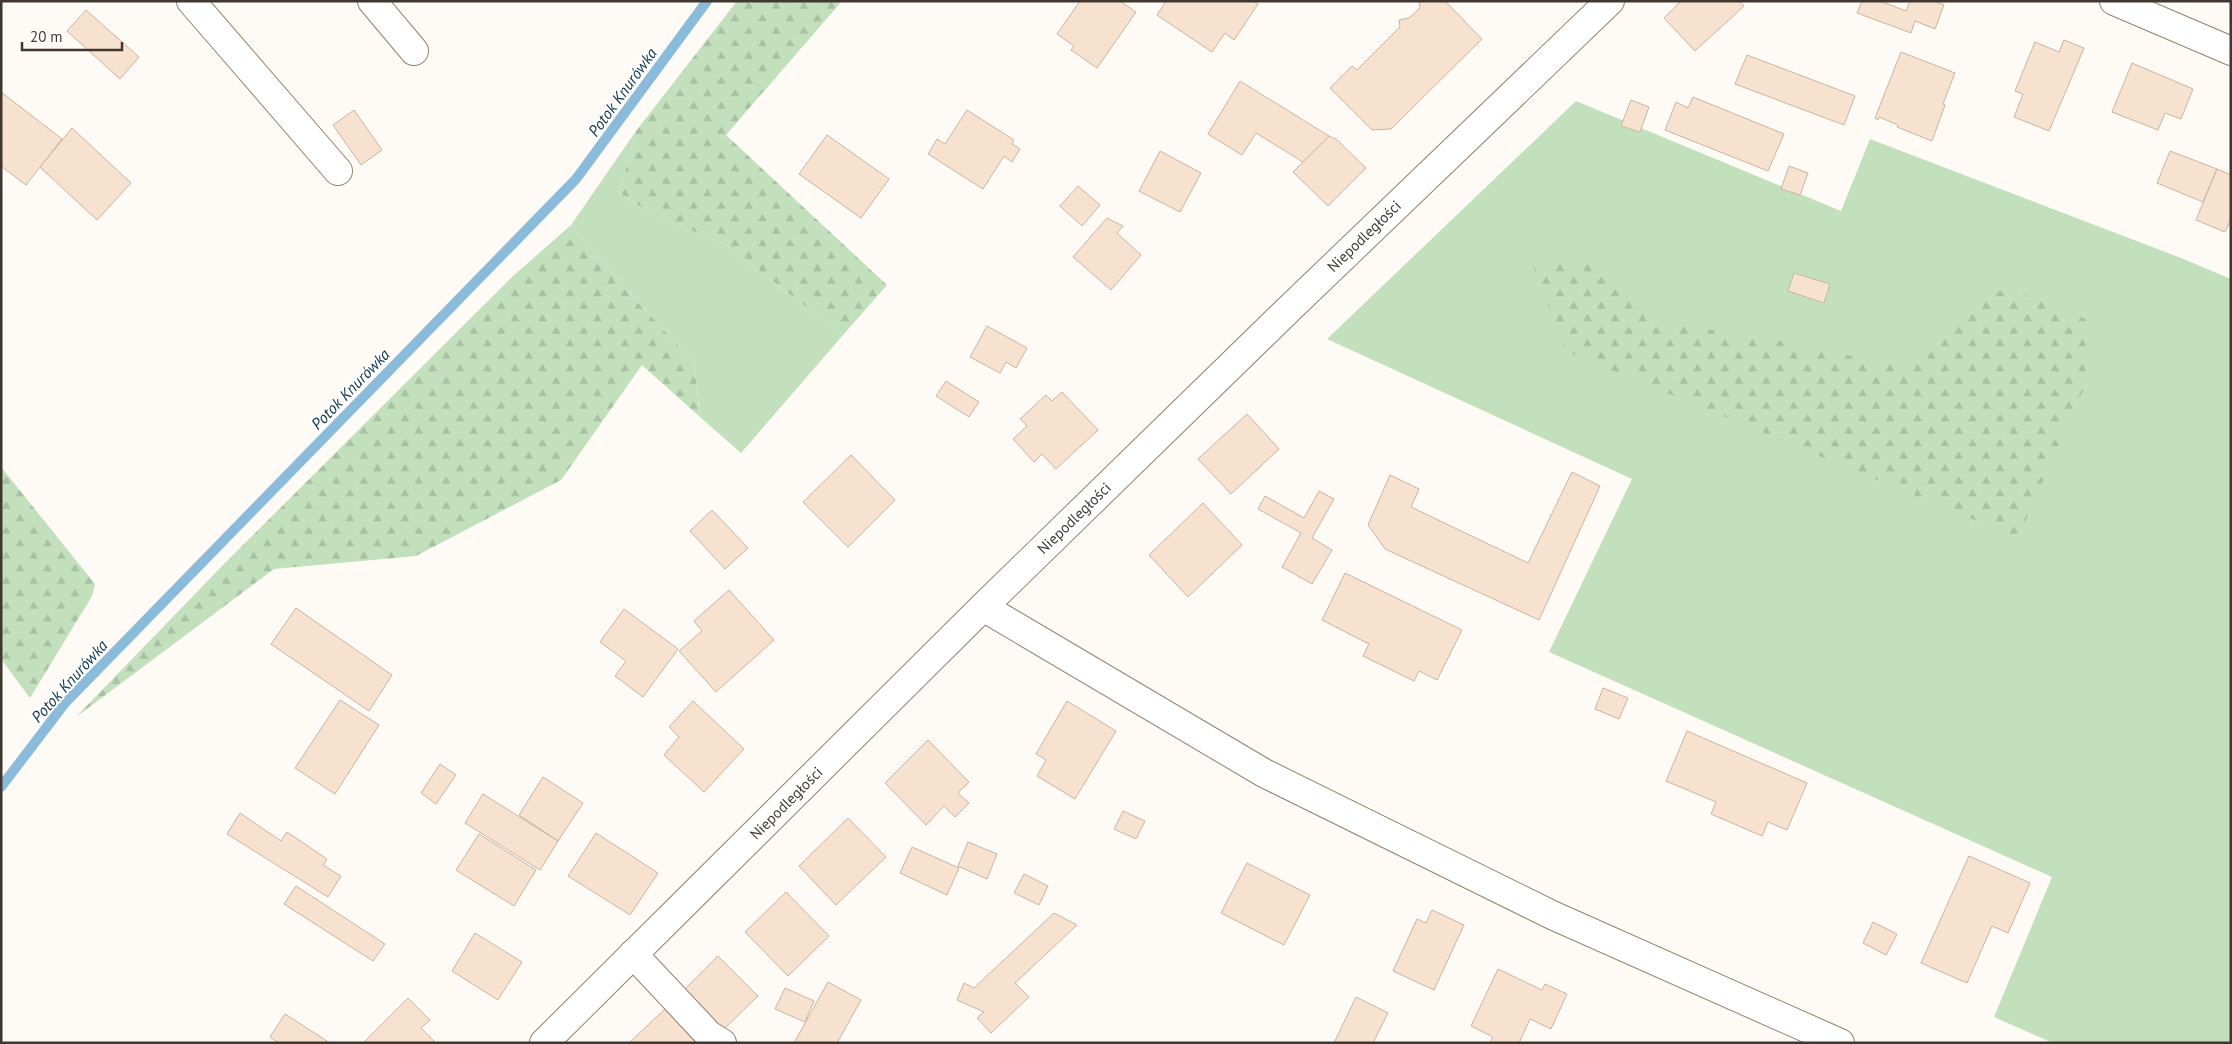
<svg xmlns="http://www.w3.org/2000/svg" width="2232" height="1044" font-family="'PT Sans',sans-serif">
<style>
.green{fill:#c2e0bc}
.forest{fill:url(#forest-firs)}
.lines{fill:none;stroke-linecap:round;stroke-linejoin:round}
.stream{stroke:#8bbbdb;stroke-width:10}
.building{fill:#f6e2ce;stroke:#c8b5a2}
.minor-casing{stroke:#948170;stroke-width:30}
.major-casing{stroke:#948170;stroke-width:30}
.minor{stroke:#fff;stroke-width:28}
.major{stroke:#fff;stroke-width:28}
.labels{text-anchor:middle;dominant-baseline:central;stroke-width:4;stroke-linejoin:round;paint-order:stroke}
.street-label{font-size:15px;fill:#403830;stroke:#fff}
.water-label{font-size:16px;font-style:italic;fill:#0f364d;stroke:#fff}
</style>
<defs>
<pattern id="forest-firs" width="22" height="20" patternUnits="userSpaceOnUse" patternTransform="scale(1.25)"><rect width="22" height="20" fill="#c2e0bc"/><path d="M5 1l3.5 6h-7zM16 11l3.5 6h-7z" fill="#a8c1a2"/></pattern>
</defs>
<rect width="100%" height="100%" fill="#fefaf6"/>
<g class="green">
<polygon points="1576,101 1841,211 1870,139 2181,258 2231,279 2231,1043 2053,1043 1994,1017 2052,877 1549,652 1632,479 1327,339"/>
<polygon points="636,131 619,193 659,218 723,243 843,335 741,453 700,417 694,362 629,293 571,225"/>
</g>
<g class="forest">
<polygon points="737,1 842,1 726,135 887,285 843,335 723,243 659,218 619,193 636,131"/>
<polygon points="571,225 629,293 694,362 700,417 642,365 561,480 416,556 274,569 76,717 223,565 512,277"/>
<polygon points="1530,257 1603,264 1630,297 1666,322 1785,342 1900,366 1964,309 2006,288 2086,319 2085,386 2018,538 1565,351"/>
<polygon points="1,467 95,584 92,596 30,698 1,659"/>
</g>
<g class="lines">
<polyline class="stream" points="1,787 65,703 576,179 707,1"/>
</g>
<g class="building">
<polygon points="1080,1 1120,1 1136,12 1097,68 1071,50 1074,46 1057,34"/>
<polygon points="1166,1 1254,1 1258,4 1234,40 1225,33 1212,52 1157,15"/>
<polygon points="1419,1 1445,1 1482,39 1391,129 1372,130 1330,88 1352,66 1357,70 1400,27 1399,20 1409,18 1420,8"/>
<polygon points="1681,1 1739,1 1744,6 1695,51 1664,18"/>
<polygon points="1862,1 1880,1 1906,11 1910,1 1934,1 1944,5 1935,29 1915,21 1911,33 1857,13"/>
<polygon points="86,10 139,57 120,79 67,31"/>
<polygon points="2064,40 2084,48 2049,131 2014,117 2023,94 2015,91 2035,42 2059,52"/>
<polygon points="1901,52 1955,73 1943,104 1945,105 1932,141 1897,127 1898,125 1879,117 1878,120 1875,118"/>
<polygon points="1747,55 1855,96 1844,125 1735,84"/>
<polygon points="2132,63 2193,89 2181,119 2165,113 2158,130 2112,112"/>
<polygon points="1240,81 1329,136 1303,162 1256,133 1242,155 1208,134"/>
<polygon points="1,92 62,139 26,185 1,166"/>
<polygon points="1693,97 1784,134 1768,171 1665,130 1676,102 1688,108"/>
<polygon points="1631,100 1649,107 1640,132 1621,126"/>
<polygon points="354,110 382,150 361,165 333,125"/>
<polygon points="967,110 1014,140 1012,144 1020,149 1012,162 1004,156 983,189 928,154 937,139 945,144"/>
<polygon points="72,128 131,183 97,220 40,167"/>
<polygon points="827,135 889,179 861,218 799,174"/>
<polygon points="1329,136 1336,139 1366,168 1328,206 1293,172"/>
<polygon points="1160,151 1201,173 1180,212 1139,191"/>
<polygon points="2170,151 2217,169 2203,202 2157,183"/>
<polygon points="1789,166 1808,173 1800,195 1781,189"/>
<polygon points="2217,169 2231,175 2231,219 2225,232 2196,220"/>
<polygon points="1078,186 1100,205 1082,226 1060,206"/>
<polygon points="1107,218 1123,226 1117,233 1141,255 1111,290 1073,257"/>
<polygon points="1794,273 1830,284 1824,303 1788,291"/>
<polygon points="987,326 1027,348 1016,368 1006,362 1000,373 970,357"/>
<polygon points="946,381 979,402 969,417 936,396"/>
<polygon points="1062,392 1098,430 1056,469 1042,454 1034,462 1013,439 1027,426 1020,419 1046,395 1052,401"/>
<polygon points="1247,414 1279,449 1231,494 1198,459"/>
<polygon points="851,455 895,500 848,547 803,502"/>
<polygon points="1572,472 1600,486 1539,620 1385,549 1368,525 1390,475 1419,489 1411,507 1528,563"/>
<polygon points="1319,491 1334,499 1312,538 1332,550 1312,584 1282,567 1301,533 1258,509 1265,496 1304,518"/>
<polygon points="1203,503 1242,545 1188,597 1149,555"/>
<polygon points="712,510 748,548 725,569 690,531"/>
<polygon points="1345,573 1462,630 1437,680 1419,671 1414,681 1363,656 1369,644 1322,620"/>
<polygon points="729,590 774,640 716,692 679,651 702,631 694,621"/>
<polygon points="296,608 392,675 369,711 271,644"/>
<polygon points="624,609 678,649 643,697 615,676 626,661 600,642"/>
<polygon points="1603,688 1628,698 1619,719 1595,709"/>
<polygon points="340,700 379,725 335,794 295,768"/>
<polygon points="693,701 744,749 704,792 664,755 679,737 669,727"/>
<polygon points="1067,701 1116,731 1075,799 1037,776 1046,760 1036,754"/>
<polygon points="1687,731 1807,783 1787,830 1768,822 1762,836 1711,814 1716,802 1666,781"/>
<polygon points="928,740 969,782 958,793 969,803 955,817 944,806 926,825 885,783"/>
<polygon points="440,764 456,775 436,804 421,793"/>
<polygon points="543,777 583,803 558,841 519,815"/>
<polygon points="483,794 558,841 540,870 465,823"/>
<polygon points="1123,811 1145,821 1136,839 1114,829"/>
<polygon points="240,813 281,841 287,832 327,859 323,865 341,876 328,897 227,834"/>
<polygon points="848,818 886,857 836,905 799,866"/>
<polygon points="596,833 658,873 630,915 568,876"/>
<polygon points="479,834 536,870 514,906 456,870"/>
<polygon points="968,842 997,854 987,879 958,866"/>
<polygon points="912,847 959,868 947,895 900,873"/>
<polygon points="1969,856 2030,883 2008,933 1992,926 1967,983 1921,963"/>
<polygon points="1247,863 1310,895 1284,945 1221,913"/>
<polygon points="1024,874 1048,886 1039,905 1014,893"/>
<polygon points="296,886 385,944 373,961 284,904"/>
<polygon points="786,892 829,936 788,976 745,932"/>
<polygon points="1432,910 1464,925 1434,990 1393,971 1417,919 1426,923"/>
<polygon points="1054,913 1077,925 1015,983 1029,997 991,1033 977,1018 984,1012 957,1000 964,983 974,988"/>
<polygon points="1873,922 1897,934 1886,955 1863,943"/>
<polygon points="475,933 522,962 498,1000 452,971"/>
<polygon points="718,956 758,996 722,1031 683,991"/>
<polygon points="1498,969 1542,990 1545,984 1567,994 1551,1029 1530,1019 1519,1043 1490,1043 1493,1037 1471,1026"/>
<polygon points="828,982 861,1000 837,1043 794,1043"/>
<polygon points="785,988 814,1001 805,1022 775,1009"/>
<polygon points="1356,997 1388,1013 1373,1043 1334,1043"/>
<polygon points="408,998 430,1020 421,1028 436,1043 363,1043"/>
<polygon points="665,1009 696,1043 629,1043"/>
<polygon points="285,1014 330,1043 279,1043 270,1037"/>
</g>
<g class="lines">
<g class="minor-casing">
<g id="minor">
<polyline points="191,1 338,171"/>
<polyline points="372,1 414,51"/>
<polyline points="2114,1 2231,51"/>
<polyline points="983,607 1264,773 1552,915 1840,1043"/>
<polyline points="633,954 709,1035 722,1043"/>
</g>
</g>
<g class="major-casing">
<polyline id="major" points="544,1043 983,607 1289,309 1610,1"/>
</g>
<use href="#minor" class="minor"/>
<use href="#major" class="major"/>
</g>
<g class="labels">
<g class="street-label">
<text transform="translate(1364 236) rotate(-44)">Niepodległości</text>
<text transform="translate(1074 518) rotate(-44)">Niepodległości</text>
<text transform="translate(786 803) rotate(-45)">Niepodległości</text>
</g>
<g class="water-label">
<text transform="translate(622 92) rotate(-54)">Potok Knurówka</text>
<text transform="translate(350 389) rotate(-46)">Potok Knurówka</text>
<text transform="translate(69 681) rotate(-48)">Potok Knurówka</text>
</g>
</g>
<rect width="2232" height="1044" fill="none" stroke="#403830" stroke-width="5"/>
<path d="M22 42v8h100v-8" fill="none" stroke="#403830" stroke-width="2.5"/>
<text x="30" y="42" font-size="15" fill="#403830" stroke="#ffffff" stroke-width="4" paint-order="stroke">20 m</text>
</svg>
